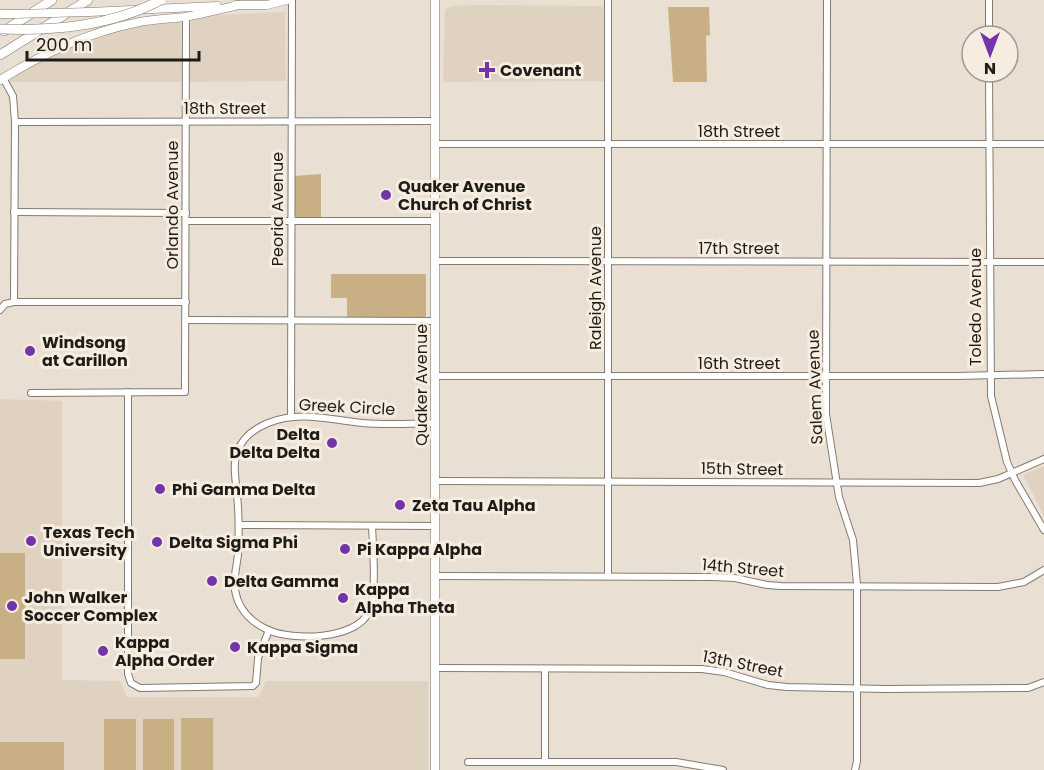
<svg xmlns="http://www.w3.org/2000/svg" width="1044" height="770" font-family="Poppins,sans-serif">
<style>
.built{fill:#dfd2c0}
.green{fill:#c9af84}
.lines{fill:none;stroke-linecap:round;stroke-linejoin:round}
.minor-casing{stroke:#837b6f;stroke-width:8}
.major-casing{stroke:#837b6f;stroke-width:9}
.highway-casing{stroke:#837b6f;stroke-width:10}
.minor{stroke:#fff;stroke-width:6}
.major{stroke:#fff;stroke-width:8}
.highway{stroke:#fff;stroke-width:9}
.major-bridge-casing{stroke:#837b6f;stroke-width:9;stroke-linecap:butt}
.highway-bridge-casing{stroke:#837b6f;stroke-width:10;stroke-linecap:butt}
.major-bridge{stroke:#fff;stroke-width:8}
.highway-bridge{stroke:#fff;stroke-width:9}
.poi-dot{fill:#7334a9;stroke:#f6ede0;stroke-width:2}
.labels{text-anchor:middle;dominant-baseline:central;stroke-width:6;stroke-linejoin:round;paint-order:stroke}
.poi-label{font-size:16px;font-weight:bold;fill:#1f1c17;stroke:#f6ede0;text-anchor:start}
.street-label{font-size:16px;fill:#1f1c17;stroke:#f6ede0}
</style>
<rect width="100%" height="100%" fill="#e9e0d3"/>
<g class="built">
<polygon points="476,5 601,6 604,11 604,81 443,82 445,10 451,6"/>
<polygon points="285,12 286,81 189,82 191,19 198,16"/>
<polygon points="181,21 182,82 9,82 11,76 53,51 128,26"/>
<polygon points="0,399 62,401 62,680 120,681 127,697 259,697 266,681 428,681 428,770 0,770"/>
<polygon points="1044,466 1044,515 1023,475"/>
</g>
<g class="green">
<polygon points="668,7 709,7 710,35 706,36 707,82 673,82"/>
<polygon points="321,174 321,218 297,218 295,215 294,176"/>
<polygon points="331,274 426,274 426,316 423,318 347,318 347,298 331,298"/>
<polygon points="25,553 25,659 0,659 0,553"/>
<rect x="181" y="718" width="32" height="52"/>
<rect x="104" y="719" width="32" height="51"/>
<rect x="143" y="719" width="31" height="51"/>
<rect x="0" y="742" width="64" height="28"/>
</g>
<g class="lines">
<g class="minor-casing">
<g id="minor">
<polyline points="827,0 826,414 839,497 853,540 857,584 857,761 855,770"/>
<polyline points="989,36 989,0"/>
<polyline points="989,72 991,396 1007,462 1015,480 1044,530"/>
<polyline points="3,78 13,96 15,122 14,302"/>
<polyline points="15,122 435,121"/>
<polyline points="435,144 1044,144"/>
<polyline points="14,212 186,213"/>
<polyline points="186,221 435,221"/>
<polyline points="435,261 1044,262"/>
<polyline points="0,310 5,304 14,302 186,302"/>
<polyline points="186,320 435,321"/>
<polyline points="435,376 957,376 1044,374"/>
<polyline points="128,392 128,674 131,683 140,688 253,686 256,683 258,658 269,630"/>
<polyline points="31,393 185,392 186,17"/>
<polyline points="291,417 292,0"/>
<polyline points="435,481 979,483 998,479 1044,459"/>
<polyline points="239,525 435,526"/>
<path d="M 372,526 C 373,547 377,595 369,612 C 355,640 293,641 268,630 C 257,625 247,617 241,607 C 238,602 236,596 235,590 C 233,578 237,566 238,554 C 239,534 239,514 237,495 C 236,480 232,464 238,450 C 243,437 256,428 268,423 C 300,410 330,420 362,423 C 386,425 411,424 435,423"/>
<polyline points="435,576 713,577 735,578 767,585 781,586 998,587 1024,582 1044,570"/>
<polyline points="608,576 608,0"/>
<polyline points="435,668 702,669 724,672 768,685 787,687 885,689 1028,688 1044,682"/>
<polyline points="545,669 545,762"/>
<polyline points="468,762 676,762 723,770"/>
</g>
</g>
<g class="major-casing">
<g id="major">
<polyline points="235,5 267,5 287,0"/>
<polyline points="89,12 217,6"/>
<polyline points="0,14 15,14"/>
<path d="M 0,80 C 42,54 86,33 135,23 C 152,19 168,19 185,17 C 203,14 221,9 239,5"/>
<polyline points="435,770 435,0"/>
</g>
</g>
<g class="highway-casing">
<g id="highway">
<polyline points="4,31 52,0"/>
<polyline points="0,55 88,0"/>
</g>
</g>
<use href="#minor" class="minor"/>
<use href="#major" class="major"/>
<use href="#highway" class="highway"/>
<g class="major-bridge-casing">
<polyline id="major-bridge" points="15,14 89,12"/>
</g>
<g class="highway-bridge-casing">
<path id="highway-bridge" d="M 0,29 C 55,31 111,26 161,0"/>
</g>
<use href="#major-bridge" class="major-bridge"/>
<use href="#highway-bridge" class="highway-bridge"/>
</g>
<g class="poi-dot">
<path d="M484 61h6v6h6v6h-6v6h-6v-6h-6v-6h6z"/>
<circle cx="386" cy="195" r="6"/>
<circle cx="30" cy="351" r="6"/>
<circle cx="332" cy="443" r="6"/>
<circle cx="160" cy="489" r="6"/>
<circle cx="400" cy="505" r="6"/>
<circle cx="31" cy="541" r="6"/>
<circle cx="157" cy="542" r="6"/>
<circle cx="345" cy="549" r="6"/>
<circle cx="212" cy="581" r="6"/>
<circle cx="343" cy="598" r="6"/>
<circle cx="12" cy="606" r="6"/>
<circle cx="235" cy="647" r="6"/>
<circle cx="103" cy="651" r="6"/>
</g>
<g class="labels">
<g class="poi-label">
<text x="500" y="70">Covenant</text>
<text x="398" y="186">Quaker Avenue<tspan x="398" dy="18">Church of Christ</tspan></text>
<text x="42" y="342">Windsong<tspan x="42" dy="18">at Carillon</tspan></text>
<text x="320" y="434" text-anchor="end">Delta<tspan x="320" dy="18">Delta Delta</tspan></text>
<text x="172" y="489">Phi Gamma Delta</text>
<text x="412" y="505">Zeta Tau Alpha</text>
<text x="43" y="532">Texas Tech<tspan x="43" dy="18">University</tspan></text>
<text x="169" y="542">Delta Sigma Phi</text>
<text x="357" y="549">Pi Kappa Alpha</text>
<text x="224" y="581">Delta Gamma</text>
<text x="355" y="589">Kappa<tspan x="355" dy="18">Alpha Theta</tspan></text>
<text x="24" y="597">John Walker<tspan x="24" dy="18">Soccer Complex</tspan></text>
<text x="115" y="642">Kappa<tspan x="115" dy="18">Alpha Order</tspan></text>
<text x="247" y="647">Kappa Sigma</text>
</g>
<g class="street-label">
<text x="225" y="108">18th Street</text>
<text x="739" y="131">18th Street</text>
<text transform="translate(172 205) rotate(-90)">Orlando Avenue</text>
<text transform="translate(277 209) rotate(-90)">Peoria Avenue</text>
<text x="739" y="248">17th Street</text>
<text transform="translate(595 288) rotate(-90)">Raleigh Avenue</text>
<text transform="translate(975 307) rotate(-90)">Toledo Avenue</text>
<text x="739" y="363">16th Street</text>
<text transform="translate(421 385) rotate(-90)">Quaker Avenue</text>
<text transform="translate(815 387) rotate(-92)">Salem Avenue</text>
<text transform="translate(347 407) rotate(3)">Greek Circle</text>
<text transform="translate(742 469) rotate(1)">15th Street</text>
<text transform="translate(743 568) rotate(5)">14th Street</text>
<text transform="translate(743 664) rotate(11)">13th Street</text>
</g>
</g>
<g transform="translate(990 54) rotate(180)"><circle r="28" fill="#f6ede0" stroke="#a09990" stroke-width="1.5"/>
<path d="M0-4.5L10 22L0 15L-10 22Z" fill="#7334a9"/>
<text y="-9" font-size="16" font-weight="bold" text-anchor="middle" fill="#1f1c17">N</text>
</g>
<path d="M27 51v9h172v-9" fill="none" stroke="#1f1c17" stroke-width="3"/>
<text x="36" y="51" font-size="18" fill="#1f1c17" stroke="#f6ede0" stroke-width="4.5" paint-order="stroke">200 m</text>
</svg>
